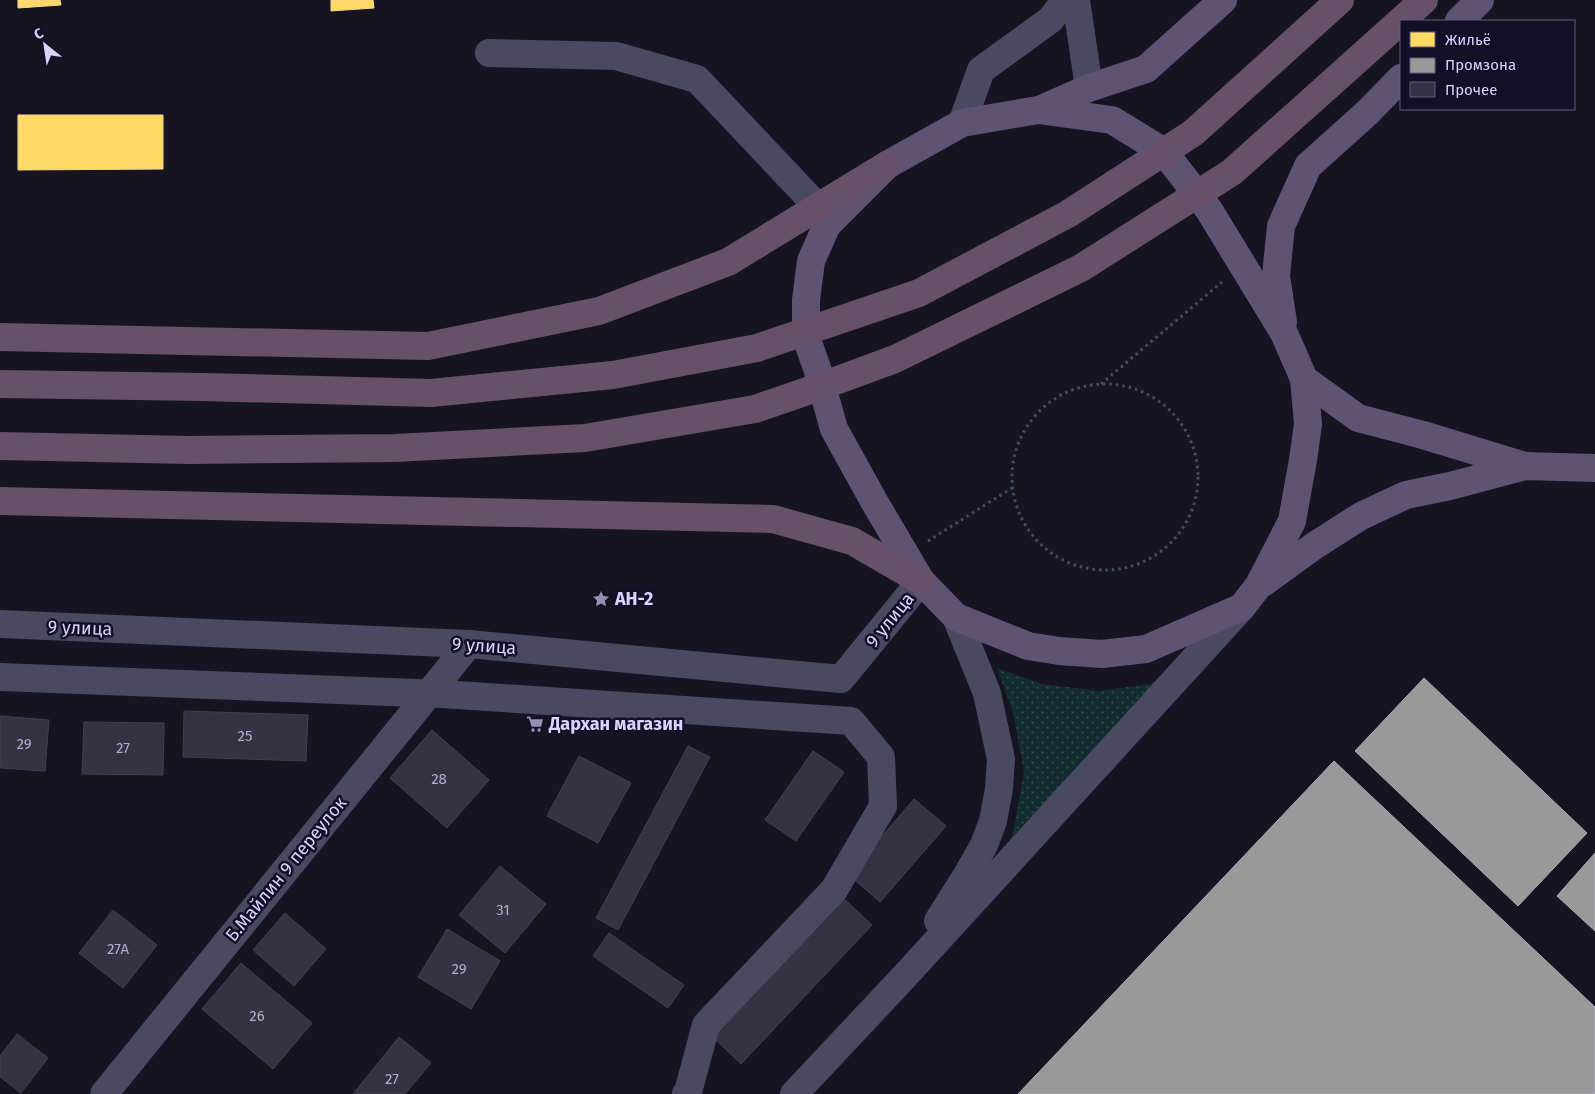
<svg xmlns="http://www.w3.org/2000/svg" width="1595" height="1094" font-family="'Fira Sans',sans-serif">
<style>
.grass{fill:url(#grass-dots)}
.homes{fill:#ffd966;stroke:#f4d894}
.industry{fill:#999;stroke:#acabb8}
.building{fill:#343243;stroke:#433f54}
.lines{fill:none;stroke-linecap:round;stroke-linejoin:round}
.path{stroke:#44505f;stroke-width:3;stroke-dasharray:2.5 4;stroke-linecap:butt}
.minor{stroke:#4a4962;stroke-width:28}
.major{stroke:#5e5373;stroke-width:28}
.highway{stroke:#67516a;stroke-width:28}
.highway-bridge{stroke:#67516a;stroke-width:28}
.labels{text-anchor:middle;dominant-baseline:central;stroke-width:5;stroke-linejoin:round;paint-order:stroke}
.number-label{font-size:15px;fill:#b0acd0}
.poi-label{font-size:18px;font-weight:bold;fill:#d9d4ff;stroke:#130f26;text-anchor:start}
.street-label{font-size:18px;fill:#d9d4ff;stroke:#130f26}
</style>
<defs>
<pattern id="grass-dots" width="8" height="8" patternUnits="userSpaceOnUse" patternTransform="scale(1.25)"><rect width="8" height="8" fill="#132c2d"/><path d="M2 2h.1M6 6h.1" fill="none" stroke="#354a4c" stroke-width="1.8" stroke-linecap="round"/></pattern>
</defs>
<rect width="100%" height="100%" fill="#161421"/>
<polygon class="grass" points="997,668 1042,684 1099,691 1149,684 1194,669 980,899 1013,833 1024,772 1013,712"/>
<g class="homes">
<polygon points="18,0 60,0 61,5 18,8"/>
<polygon points="331,0 373,0 374,8 331,11"/>
<polygon points="18,115 163,115 163,169 18,170"/>
</g>
<g class="industry">
<polygon points="1424,678 1587,833 1518,906 1355,751"/>
<polygon points="1334,761 1595,1007 1595,1094 1018,1094"/>
<polygon points="1595,853 1595,931 1557,896"/>
</g>
<g class="building">
<polygon points="184,711 308,715 306,761 183,757"/>
<polygon points="0,716 49,720 45,771 0,768"/>
<polygon points="84,722 164,723 163,775 82,774"/>
<polygon points="432,730 489,780 447,828 390,778"/>
<polygon points="688,746 710,757 618,930 596,918"/>
<polygon points="813,751 844,772 796,841 765,820"/>
<polygon points="579,756 631,783 598,843 547,816"/>
<polygon points="914,799 946,826 880,902 849,875"/>
<polygon points="500,866 546,904 505,953 459,915"/>
<polygon points="839,894 872,925 741,1064 708,1032"/>
<polygon points="113,910 157,945 123,988 79,953"/>
<polygon points="285,913 326,949 294,986 253,950"/>
<polygon points="447,929 500,961 471,1009 418,977"/>
<polygon points="609,933 684,985 668,1008 593,956"/>
<polygon points="241,963 312,1023 273,1069 202,1009"/>
<polygon points="17,1034 48,1058 21,1093 0,1077 0,1056"/>
<polygon points="399,1037 431,1063 405,1094 353,1094"/>
</g>
<g class="lines">
<g class="path">
<circle cx="1105" cy="477" r="93"/>
<polyline points="1101,384 1222,282"/>
<polyline points="928,541 1012,488"/>
</g>
<g class="minor">
<polyline points="1076,0 1089,88"/>
<polyline points="489,53 616,56 697,79 818,207"/>
<polyline points="962,123 981,70 1050,20 1066,0"/>
<polyline points="0,624 469,644 841,679 921,581"/>
<polyline points="0,677 442,694 851,721 881,757 883,806 834,890 706,1025 688,1092 686,1094"/>
<polyline points="938,921 967,875 984,845 993,821 999,789 1001,759 987,693 956,617"/>
<polyline points="104,1094 469,644"/>
<polyline points="794,1094 903,978 1242,607"/>
</g>
<g class="major">
<polyline points="1459,21 1480,0"/>
<polygon points="1038,110 1112,120 1164,152 1209,210 1284,333 1304,379 1308,424 1303,460 1292,521 1259,585 1242,607 1146,649 1102,654 1059,651 1028,646 956,617 921,581 875,503 834,429 817,368 806,337 806,300 811,261 827,225 887,165 962,123"/>
<polyline points="1039,110 1089,88 1146,69 1223,0"/>
<polyline points="1283,322 1276,276 1281,226 1308,166 1368,112 1401,78"/>
<polyline points="1304,379 1358,418 1423,435 1525,466"/>
<polyline points="1263,583 1314,546 1361,516 1406,495 1450,486 1525,466 1595,468"/>
</g>
<g class="highway">
<polyline points="0,337 428,346 599,311 728,262 887,165"/>
<polyline points="0,384 204,387"/>
<polyline points="0,446 189,450"/>
<polyline points="0,501 773,519 852,541 921,581"/>
</g>
<g class="highway-bridge">
<polyline points="204,387 431,393 613,375 757,348 919,293 1068,214 1193,133 1340,0"/>
<polyline points="189,450 395,448 585,438 755,409 819,387 895,359 1081,268 1232,172 1424,0"/>
</g>
</g>
<defs>
<g id="sight-bare" transform="scale(1.35)"><path d="M0-6L1.8-2.2L6-1.7L2.9 1.2L3.7 5.4L0 3.3L-3.7 5.4L-2.9 1.2L-6-1.7L-1.8-2.2Z" fill="#9591b1" stroke="#130f26" stroke-width="2.5" paint-order="stroke"/></g>
<g id="supermarket-bare" transform="scale(1.35)"><path d="M-6-5.5h2.5l.6 2H6L4.5 2H-2.5L-4.4-4H-6ZM-1.5 3.2a1.3 1.3 0 1 0 .1 0ZM3 3.2a1.3 1.3 0 1 0 .1 0Z" fill="#9591b1" stroke="#130f26" stroke-width="2.5" paint-order="stroke"/></g>
</defs>
<g fill-rule="evenodd">
<use href="#sight-bare" x="601" y="599"/>
<use href="#supermarket-bare" x="535" y="724"/>
</g>
<g class="labels">
<g class="number-label">
<text x="245" y="736">25</text>
<text x="24" y="744">29</text>
<text x="123" y="748">27</text>
<text x="439" y="779">28</text>
<text x="503" y="910">31</text>
<text x="118" y="949">27A</text>
<text x="459" y="969">29</text>
<text x="257" y="1016">26</text>
<text x="392" y="1079">27</text>
</g>
<g class="poi-label">
<text x="615" y="599">АН-2</text>
<text x="549" y="724">Дархан магазин</text>
</g>
<g class="street-label">
<text transform="translate(890 620) rotate(-51)">9 улица</text>
<text transform="translate(80 628) rotate(2)">9 улица</text>
<text transform="translate(484 646) rotate(4)">9 улица</text>
<text transform="translate(286 869) rotate(-51)">Б.Майлин 9 переулок</text>
</g>
</g>
<rect x="1400" y="20" width="175" height="90" fill="#130f26" stroke="#625e7d"/>
<rect x="1410" y="32" width="25" height="15" fill="#ffd966" stroke="#625e7d"/>
<text x="1445" y="45" font-size="15" fill="#d9d4ff">Жильё</text>
<rect x="1410" y="58" width="25" height="15" fill="#999999" stroke="#625e7d"/>
<text x="1445" y="70" font-size="15" fill="#d9d4ff">Промзона</text>
<rect x="1410" y="82" width="25" height="15" fill="#343243" stroke="#625e7d"/>
<text x="1445" y="95" font-size="15" fill="#d9d4ff">Прочее</text>
<g transform="translate(45 45) rotate(330)" stroke="#130f26" stroke-width="4" paint-order="stroke">
<path d="M0-4L9 19L0 12L-9 19Z" fill="#d9d4ff"/>
<text y="-8" font-size="14" font-weight="bold" text-anchor="middle" fill="#d9d4ff">С</text>
</g>
</svg>
